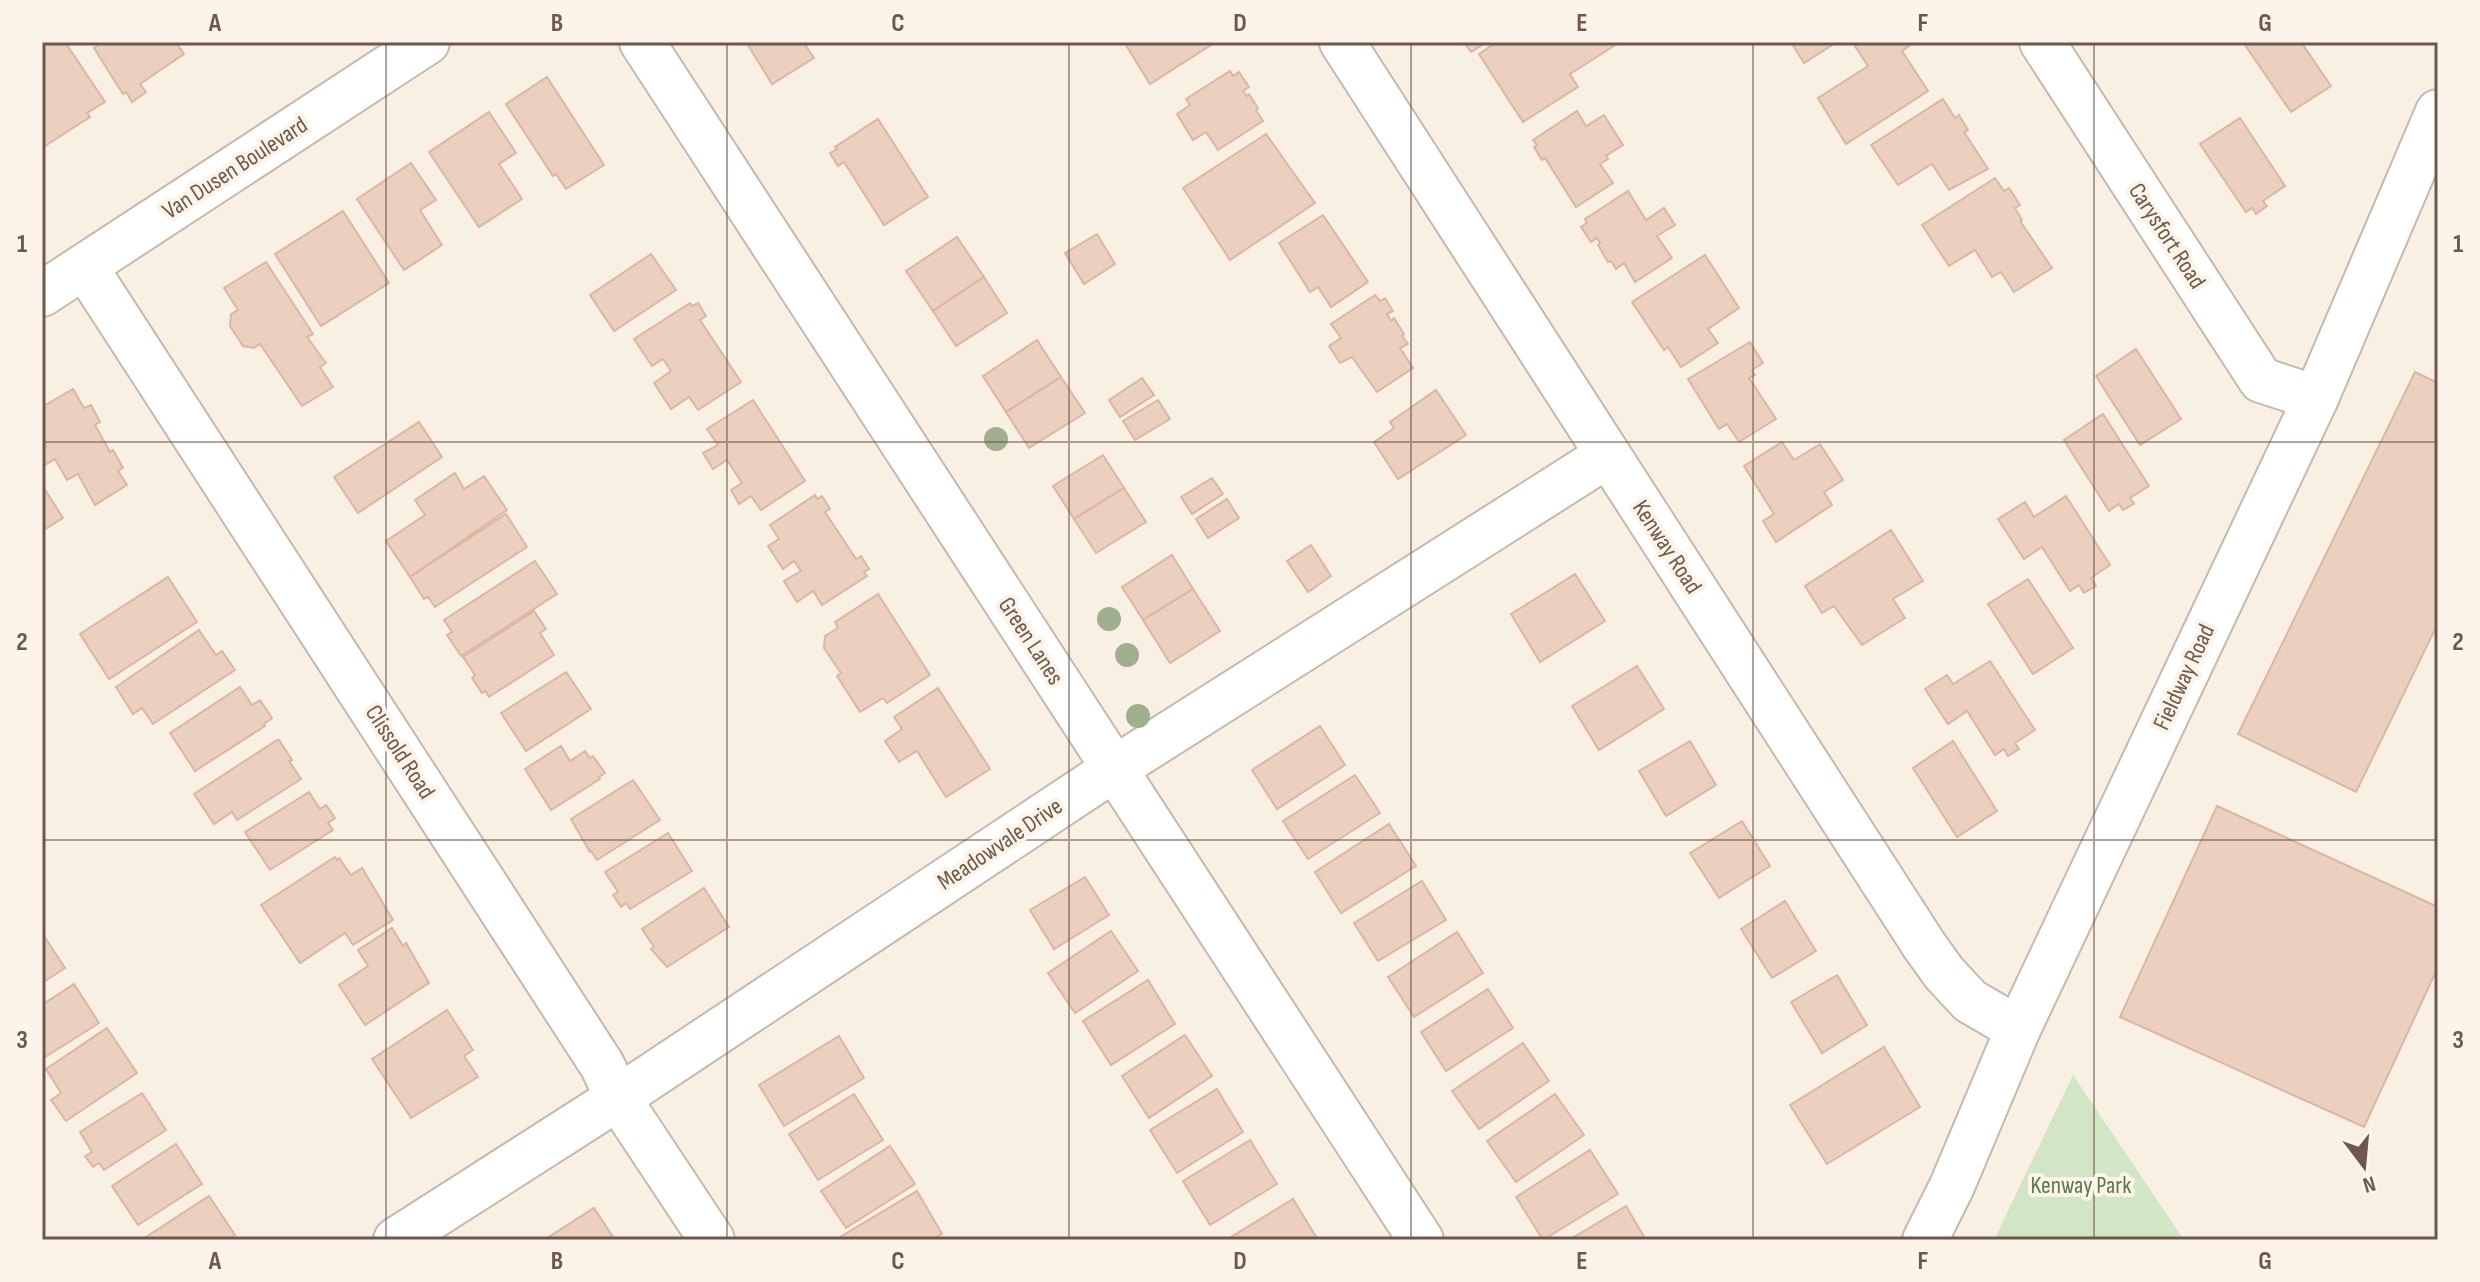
<svg xmlns="http://www.w3.org/2000/svg" width="2480" height="1282" font-family="'Sofia Sans Condensed',sans-serif">
<style>
.green{fill:#d2e5c4}
.building{fill:#ebcfbf;stroke:#dcb6a1;stroke-width:2}
.lines{fill:none;stroke-linecap:round;stroke-linejoin:round}
.street-casing{stroke:#c8b8ac;stroke-width:48}
.street{stroke:#fff;stroke-width:44}
.tree{fill:#a0af8f}
.grid{fill:none;stroke:#6e584d;stroke-width:2;stroke-opacity:0.55}
.labels{text-anchor:middle;dominant-baseline:central;stroke-width:8;stroke-linejoin:round;paint-order:stroke}
.street-label{font-size:24px;fill:#6e584d;stroke:#fdf4e9}
.park-label{font-size:24px;fill:#587949;stroke:#fdf4e9}
.neatline{fill:none;stroke:#6e584d;stroke-width:3}
.grid-label{font-size:26px;text-anchor:middle;font-weight:bold;fill:#6e584d}
</style>
<rect width="100%" height="100%" fill="#f9f0e4"/>
<polygon class="green" points="2073,1075 2184,1240 1994,1240"/>
<g class="building">
<polygon points="49,42 65,42 105,102 87,113 90,117 42,148 42,47"/>
<polygon points="103,42 176,42 184,54 140,84 146,92 132,102 126,92 123,94 94,48"/>
<polygon points="746,42 803,42 814,58 772,84"/>
<polygon points="1124,42 1213,42 1214,43 1150,84"/>
<polygon points="1464,42 1487,42 1471,52"/>
<polygon points="1497,42 1616,42 1617,44 1570,74 1578,87 1523,122 1479,54"/>
<polygon points="1791,42 1837,42 1804,63"/>
<polygon points="1862,42 1906,42 1909,46 1902,51 1928,91 1846,144 1818,98 1868,66 1855,46"/>
<polygon points="2249,42 2301,42 2331,86 2291,112 2245,45"/>
<polygon points="1230,71 1233,76 1239,72 1249,87 1243,91 1247,96 1249,94 1258,108 1256,110 1263,121 1218,150 1206,132 1193,140 1177,114 1190,105 1186,99"/>
<polygon points="547,77 604,165 566,189 556,174 553,176 506,104"/>
<polygon points="1943,99 1955,118 1959,115 1968,130 1964,132 1988,169 1949,190 1932,164 1898,185 1871,145"/>
<polygon points="1577,111 1586,126 1604,115 1623,145 1606,156 1608,159 1600,164 1613,183 1576,207 1545,158 1542,160 1534,147 1537,145 1533,140"/>
<polygon points="489,112 516,153 499,164 522,199 479,227 429,152"/>
<polygon points="2240,118 2285,186 2263,201 2267,206 2256,214 2252,208 2246,212 2200,144"/>
<polygon points="878,119 928,197 884,225 844,162 838,166 830,153 837,149 835,147"/>
<polygon points="1266,134 1315,203 1230,260 1183,188"/>
<polygon points="411,163 436,200 420,210 442,245 404,270 357,199"/>
<polygon points="1995,178 2004,191 2009,188 2020,205 2015,208 2022,220 2020,221 2052,268 2014,292 2001,272 1992,277 1975,250 1949,266 1922,225"/>
<polygon points="1628,191 1646,220 1664,208 1675,225 1657,236 1672,258 1635,282 1624,263 1616,269 1611,261 1608,262 1598,245 1600,243 1597,238 1591,242 1581,227 1587,223 1585,219"/>
<polygon points="343,211 389,283 321,326 275,254"/>
<polygon points="1323,215 1368,282 1331,307 1318,287 1310,292 1279,243"/>
<polygon points="1097,234 1115,264 1084,284 1065,253"/>
<polygon points="957,237 984,277 933,311 906,271"/>
<polygon points="651,254 676,290 614,331 590,295"/>
<polygon points="1705,255 1739,308 1708,329 1718,343 1681,367 1668,347 1664,350 1632,302"/>
<polygon points="266,262 313,334 307,337 326,363 320,367 333,387 302,406 260,344 254,348 243,346 230,326 231,314 238,310 224,288"/>
<polygon points="984,277 1007,313 956,346 933,311"/>
<polygon points="1375,295 1380,301 1385,298 1393,311 1387,314 1391,321 1394,318 1404,334 1402,336 1408,344 1400,348 1413,368 1377,392 1352,357 1340,363 1329,346 1341,338 1331,324"/>
<polygon points="690,303 692,306 698,303 706,316 700,320 741,382 698,410 689,397 671,409 654,383 671,371 663,359 652,366 634,339"/>
<polygon points="1037,340 1061,377 1006,412 983,376"/>
<polygon points="1750,342 1763,363 1752,370 1755,375 1749,378 1776,419 1739,442 1727,424 1719,429 1688,379"/>
<polygon points="2136,349 2181,419 2140,445 2096,376"/>
<polygon points="2415,372 2438,383 2438,623 2356,792 2238,734"/>
<polygon points="1061,377 1085,413 1029,448 1006,412"/>
<polygon points="1142,378 1154,395 1120,417 1109,400"/>
<polygon points="73,389 84,408 91,405 100,422 95,425 110,452 113,450 123,468 118,471 127,485 95,505 78,474 67,480 55,459 43,466 42,464 42,449 46,446 42,440 42,407"/>
<polygon points="1436,390 1466,435 1398,479 1374,442 1394,428 1390,422"/>
<polygon points="753,400 805,481 761,510 751,496 739,504 731,490 742,483 727,460 713,469 703,453 718,445 707,429"/>
<polygon points="1158,400 1170,419 1135,440 1123,421"/>
<polygon points="2103,414 2149,486 2130,498 2134,504 2123,510 2119,504 2109,511 2064,440"/>
<polygon points="419,422 442,457 358,513 334,477"/>
<polygon points="1782,442 1794,460 1820,444 1843,480 1824,492 1832,505 1776,542 1763,521 1774,514 1744,466"/>
<polygon points="1103,455 1124,488 1074,519 1053,486"/>
<polygon points="455,473 464,489 484,476 507,510 410,577 386,541 425,515 415,500"/>
<polygon points="1212,478 1223,494 1192,514 1181,497"/>
<polygon points="42,485 63,518 42,531"/>
<polygon points="1124,488 1146,522 1096,553 1074,519"/>
<polygon points="815,495 817,499 822,496 830,509 825,512 856,559 861,556 869,569 864,572 867,576 822,605 813,591 797,602 784,581 801,571 794,561 783,569 768,546 779,539 770,525"/>
<polygon points="2066,496 2110,565 2091,578 2096,586 2084,593 2079,585 2070,591 2042,547 2024,559 1998,519 2025,502 2034,517"/>
<polygon points="1227,499 1239,518 1208,538 1196,519"/>
<polygon points="506,514 527,547 435,607 428,597 424,599 410,577"/>
<polygon points="1891,530 1923,581 1893,599 1905,618 1862,645 1834,606 1822,613 1805,586"/>
<polygon points="1311,545 1331,576 1308,592 1287,561"/>
<polygon points="1172,555 1193,589 1143,620 1122,587"/>
<polygon points="535,561 557,594 461,656 447,635 452,632 444,620"/>
<polygon points="1575,574 1605,621 1540,662 1511,614"/>
<polygon points="168,577 197,622 109,679 80,634"/>
<polygon points="2028,579 2073,648 2033,674 1988,604"/>
<polygon points="1193,589 1220,631 1170,663 1143,620"/>
<polygon points="878,594 930,675 887,703 883,698 860,712 837,676 841,673 824,648 825,636 838,628 835,622"/>
<polygon points="534,611 546,629 540,633 554,655 489,697 485,691 482,693 472,678 475,675 463,657"/>
<polygon points="199,630 216,655 222,651 235,670 153,724 142,708 133,714 116,687"/>
<polygon points="1990,661 2035,730 2015,743 2019,749 2008,756 2004,749 1995,755 1967,711 1948,724 1925,689 1947,675 1953,684"/>
<polygon points="1637,666 1664,709 1599,750 1572,706"/>
<polygon points="566,672 591,709 526,751 501,713"/>
<polygon points="240,687 252,705 260,700 272,718 264,724 265,726 195,771 170,733"/>
<polygon points="938,688 990,769 946,797 917,751 899,762 885,741 902,729 894,717"/>
<polygon points="1320,726 1345,765 1277,809 1252,770"/>
<polygon points="277,740 279,740 292,760 289,761 301,779 237,820 232,812 214,824 194,794"/>
<polygon points="1690,741 1716,785 1666,816 1639,771"/>
<polygon points="1953,741 1997,811 1957,837 1913,768"/>
<polygon points="561,746 570,761 585,751 590,758 593,756 605,773 599,777 600,779 551,810 525,769"/>
<polygon points="1355,775 1380,813 1308,859 1283,821"/>
<polygon points="633,780 660,820 597,860 591,851 590,852 571,819"/>
<polygon points="309,792 320,809 326,805 335,818 328,823 333,830 270,870 245,832"/>
<polygon points="2217,806 2438,907 2438,967 2364,1127 2120,1017"/>
<polygon points="1742,821 1770,866 1719,898 1690,853"/>
<polygon points="1389,824 1416,866 1341,913 1315,872"/>
<polygon points="668,833 692,871 630,909 626,903 621,907 613,895 618,892 605,872"/>
<polygon points="335,857 337,860 339,858 351,875 362,868 393,920 353,945 345,933 300,963 261,905"/>
<polygon points="1085,877 1109,915 1054,949 1030,910"/>
<polygon points="1422,881 1446,920 1378,961 1354,923"/>
<polygon points="704,888 729,927 667,967 651,949 654,947 642,929"/>
<polygon points="1785,901 1816,951 1772,978 1741,929"/>
<polygon points="392,928 403,946 406,943 429,983 365,1025 339,985 368,966 358,950"/>
<polygon points="1111,931 1138,971 1075,1013 1048,973"/>
<polygon points="1457,932 1483,973 1414,1017 1388,977"/>
<polygon points="42,933 65,968 42,983"/>
<polygon points="1837,975 1867,1025 1822,1053 1791,1002"/>
<polygon points="1148,980 1175,1024 1111,1065 1083,1021"/>
<polygon points="74,984 99,1023 42,1059 42,1005"/>
<polygon points="1488,989 1513,1028 1446,1071 1421,1032"/>
<polygon points="447,1010 473,1050 464,1056 478,1077 411,1118 372,1059"/>
<polygon points="107,1028 137,1073 66,1121 51,1100 61,1093 46,1069"/>
<polygon points="1185,1035 1212,1076 1149,1118 1122,1076"/>
<polygon points="839,1036 864,1078 784,1126 759,1085"/>
<polygon points="1523,1043 1549,1081 1479,1129 1452,1091"/>
<polygon points="1884,1047 1920,1107 1827,1164 1790,1105"/>
<polygon points="1217,1089 1243,1132 1177,1173 1150,1130"/>
<polygon points="142,1093 166,1130 104,1170 99,1163 93,1167 85,1156 92,1152 80,1132"/>
<polygon points="854,1094 883,1140 818,1180 789,1134"/>
<polygon points="1555,1094 1584,1135 1516,1182 1487,1141"/>
<polygon points="1250,1140 1277,1184 1210,1225 1183,1181"/>
<polygon points="176,1144 202,1184 138,1225 112,1186"/>
<polygon points="890,1146 915,1184 846,1228 821,1191"/>
<polygon points="1590,1150 1618,1194 1543,1240 1516,1197"/>
<polygon points="917,1191 942,1234 932,1240 842,1240 840,1237"/>
<polygon points="209,1196 235,1235 227,1240 148,1240 146,1237"/>
<polygon points="1293,1199 1318,1240 1226,1240"/>
<polygon points="1626,1206 1646,1240 1569,1240"/>
<polygon points="594,1208 615,1240 544,1240"/>
</g>
<g class="lines">
<g class="street-casing">
<g id="street">
<polyline points="642,42 1421,1240"/>
<polyline points="1342,42 1924,945 1944,973 1970,1001 2018,1029"/>
<polyline points="2042,42 2261,380 2316,398"/>
<polyline points="85,267 602,1065 618,1098 712,1240"/>
<polyline points="42,294 427,42"/>
<polyline points="396,1240 618,1098 1114,769 1608,455"/>
<polyline points="1925,1240 1952,1186 2018,1029 2316,398 2438,112"/>
</g>
</g>
<use href="#street" class="street"/>
</g>
<g class="tree">
<circle cx="996" cy="439" r="12"/>
<circle cx="1109" cy="619" r="12"/>
<circle cx="1127" cy="655" r="12"/>
<circle cx="1138" cy="716" r="12"/>
</g>
<path class="grid" d="M 386,42 L 386,1240M 727,42 L 727,1240M 1069,42 L 1069,1240M 1411,42 L 1411,1240M 1753,42 L 1753,1240M 2094,42 L 2094,1240M 42,442 L 2438,442M 42,840 L 2438,840"/>
<g class="labels">
<g class="street-label">
<text transform="translate(235 168) rotate(-33)">Van Dusen Boulevard</text>
<text transform="translate(2167 236) rotate(57)">Carysfort Road</text>
<text transform="translate(1667 547) rotate(57)">Kenway Road</text>
<text transform="translate(1031 641) rotate(57)">Green Lanes</text>
<text transform="translate(2184 677) rotate(-65)">Fieldway Road</text>
<text transform="translate(400 752) rotate(57)">Clissold Road</text>
<text transform="translate(1000 844) rotate(-34)">Meadowvale Drive</text>
</g>
<g class="park-label">
<text x="2081" y="1185">Kenway Park</text>
</g>
</g>
<rect width="2480" height="1282" fill="none" stroke="#fdf4e9" stroke-width="88"/>
<g transform="translate(2364 1166) rotate(164)" stroke="#fdf4e9" stroke-width="6" paint-order="stroke">
<path d="M0-6L14 30L0 20L-14 30Z" fill="#6e584d"/>
<text y="-12" font-size="22" font-weight="bold" text-anchor="middle" fill="#6e584d">N</text>
</g>
<rect x="44" y="44" width="2392" height="1194" class="neatline"/>
<g class="grid-label">
<text x="215" y="31">A</text>
<text x="557" y="31">B</text>
<text x="898" y="31">C</text>
<text x="1240" y="31">D</text>
<text x="1582" y="31">E</text>
<text x="1923" y="31">F</text>
<text x="2265" y="31">G</text>
<text x="22" y="252">1</text>
<text x="2458" y="252">1</text>
<text x="22" y="650">2</text>
<text x="2458" y="650">2</text>
<text x="22" y="1048">3</text>
<text x="2458" y="1048">3</text>
<text x="215" y="1269">A</text>
<text x="557" y="1269">B</text>
<text x="898" y="1269">C</text>
<text x="1240" y="1269">D</text>
<text x="1582" y="1269">E</text>
<text x="1923" y="1269">F</text>
<text x="2265" y="1269">G</text>
</g>
</svg>
